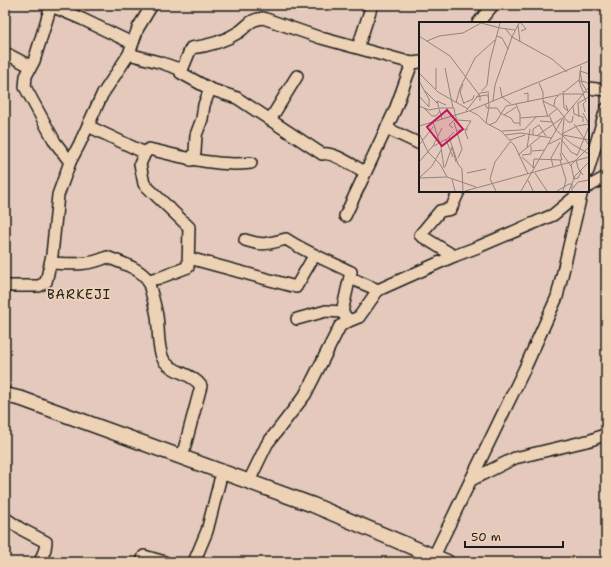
<svg xmlns="http://www.w3.org/2000/svg" width="611" height="567" font-family="'Shantell Sans',sans-serif">
<style>
.lines{fill:none;stroke-linecap:round;stroke-linejoin:round}
.minor-casing{stroke:#1c1c1c;stroke-width:14}
.tertiary-casing{stroke:#1c1c1c;stroke-width:17}
.minor{stroke:#eed2b5;stroke-width:11}
.tertiary{stroke:#eed2b5;stroke-width:14}
.labels{text-anchor:middle;dominant-baseline:central;stroke-width:3.5;stroke-linejoin:round;paint-order:stroke}
.quarter-label{font-size:13px;letter-spacing:1px;fill:#1c1c1c;stroke:#eed2b5}
.inset-road{fill:none;stroke:#94847c;stroke-width:1}
.view{fill:#c2185b;fill-opacity:0.15;stroke:#c2185b;stroke-width:2}
.inset-edge{fill:none;stroke:#1c1c1c;stroke-width:2}
</style>
<rect width="100%" height="100%" fill="#e4c9bc"/>
<filter id="ink" filterUnits="userSpaceOnUse"><feTurbulence type="fractalNoise" baseFrequency=".025" numOctaves="2"/><feDisplacementMap in="SourceGraphic" scale="8" xChannelSelector="R" yChannelSelector="G"/><feConvolveMatrix kernelMatrix="1 2 1 2 8 2 1 2 1" color-interpolation-filters="sRGB"/></filter>
<g filter="url(#ink)">
<g class="lines">
<g class="minor-casing">
<g id="minor">
<polyline points="49,5 82,19 132,43"/>
<polyline points="51,6 34,61 26,76 25,87 55,142 70,162"/>
<polyline points="478,23 493,5"/>
<polyline points="358,47 372,5"/>
<polyline points="5,53 30,66"/>
<path d="M 129,54 L 162,63 L 182,70 L 181,73 L 210,89 L 237,98 L 322,154 C 333,151 355,167 365,172"/>
<path d="M 182,70 L 191,48 C 208,46 225,41 239,32 C 250,24 249,20 263,18 L 321,38 L 412,63 L 420,62"/>
<polyline points="588,88 606,90"/>
<polyline points="270,120 297,76"/>
<path d="M 88,126 L 145,153 L 149,149 C 182,157 217,167 251,163"/>
<polyline points="386,128 420,144"/>
<polyline points="191,160 195,152 196,135 202,119 204,105 210,89"/>
<polyline points="588,171 606,109"/>
<polyline points="588,187 606,177"/>
<polyline points="345,216 395,110 412,63"/>
<path d="M 245,240 C 264,246 267,244 286,239 C 307,253 329,261 351,272 L 342,312 L 349,321 L 340,326 L 305,395 L 267,444 L 249,481"/>
<polyline points="454,256 420,235 440,211 451,209 459,191"/>
<polyline points="189,258 296,287 314,256"/>
<path d="M 51,263 C 71,264 88,266 107,257 C 121,263 138,267 148,280 L 159,278 L 188,267 L 189,227 L 144,184 L 140,164 L 145,153"/>
<polyline points="350,278 378,290"/>
<path d="M 148,280 C 151,292 155,304 157,316 C 159,328 157,352 165,362 C 174,373 192,373 201,386 L 182,457"/>
<polyline points="5,286 39,286 46,282 52,255 58,195 70,162 79,145 102,95 129,54 138,28 152,5"/>
<polyline points="297,319 326,311 342,312"/>
<polyline points="349,321 359,317 378,290 454,256 478,247 553,215 582,191"/>
<polyline points="471,480 515,458 591,440 606,434"/>
<polyline points="5,518 21,529 46,542 45,549 40,562"/>
<polyline points="434,556 524,370 557,297 582,191"/>
<polyline points="142,562 144,556 165,562"/>
<polyline points="194,562 207,531 222,472"/>
</g>
</g>
<g class="tertiary-casing">
<polyline id="tertiary" points="5,395 22,399 313,505 447,562"/>
</g>
<use href="#minor" class="minor"/>
<use href="#tertiary" class="tertiary"/>
</g>
</g>
<g class="labels">
<g class="quarter-label">
<text x="79" y="294">BARKEJI</text>
</g>
</g>
<g transform="translate(419 22)">
<rect width="170" height="170" fill="#e4c9bc"/>
<path class="inset-road" d="M 100,1 L 93,15 L 133,37 L 148,50M 99,3 L 101,20M 81,6 L 96,8M 102,9 L 107,7 L 102,1M 0,14 L 31,34 L 61,74 L 61,79M 78,14 L 83,16 L 89,27M 8,19 L 20,14 L 44,11 L 62,1 L 81,6M 162,44 L 160,59 L 167,60 L 170,63M 26,46 L 34,86M 0,51 L 19,70 L 49,87M 0,59 L 10,77 L 10,85M 160,59 L 164,70 L 170,70M 120,61 L 124,70 L 124,79 L 138,86 L 149,100 L 153,100 L 154,94M 44,62 L 41,70 L 45,82M 81,65 L 83,75 L 92,82M 17,67 L 17,46M 167,68 L 163,61 L 161,49 L 170,52M 6,69 L 18,81M 63,69 L 68,63 L 71,39 L 81,1M 69,69 L 70,85 L 67,101 L 82,109 L 96,124 L 109,152M 144,69 L 145,86 L 149,89 L 147,83M 145,70 L 160,58M 105,72 L 109,71 L 109,80M 140,72 L 164,72 L 167,79 L 164,82 L 166,90M 0,74 L 10,85M 57,75 L 67,73 L 70,75M 74,79 L 76,63 L 93,15 L 86,6M 124,79 L 129,95M 37,81 L 41,66 L 56,36 L 76,18M 45,81 L 54,77 L 55,73M 66,82 L 68,86 L 78,86 L 82,92M 97,82 L 101,92 L 101,104M 0,84 L 10,88 L 20,86M 135,84 L 136,77 L 140,73M 154,84 L 155,92 L 164,95 L 164,100M 5,86 L 13,94 L 17,94 L 21,89M 21,86 L 35,86 L 36,92M 138,87 L 130,93 L 137,108 L 153,122 L 170,132M 47,89 L 61,71 L 68,70M 51,89 L 59,93 L 67,101M 164,91 L 170,102M 36,92 L 38,98 L 52,99 L 47,107 L 38,109M 83,92 L 92,96 L 95,101 L 101,101M 85,93 L 97,85M 160,95 L 159,81 L 170,75M 101,96 L 129,94M 23,97 L 18,79 L 27,83M 145,97 L 142,130 L 152,144M 121,99 L 133,100M 14,100 L 22,125 L 25,146M 35,100 L 43,127 L 39,136M 155,102 L 169,122M 70,103 L 77,100 L 87,84 L 140,73M 0,104 L 50,89 L 170,39M 34,106 L 30,103 L 37,96M 102,107 L 105,108 L 118,94M 83,109 L 102,108M 0,111 L 9,130 L 21,142 L 28,155 L 57,165M 143,112 L 158,104 L 170,102M 86,113 L 102,111 L 133,116M 114,113 L 114,107 L 120,103 L 127,114M 119,113 L 143,96M 144,113 L 170,118M 30,115 L 39,142 L 43,147 L 44,169M 49,117 L 46,109 L 49,107M 142,117 L 152,130 L 158,133M 91,118 L 106,113M 130,122 L 142,116M 0,123 L 14,105M 15,124 L 27,117M 108,126 L 111,107M 113,129 L 126,128M 99,133 L 122,114M 103,133 L 112,132 L 112,124M 158,134 L 170,104M 34,135 L 27,118 L 35,110M 103,135 L 115,146M 157,137 L 159,146 L 164,153M 141,138 L 147,158 L 144,169M 0,140 L 14,124 L 23,106M 134,144 L 132,136 L 141,120M 26,145 L 33,125 L 37,140M 114,146 L 115,137 L 143,138 L 141,131M 162,150 L 159,156 L 155,157 L 152,143 L 170,125M 48,151 L 67,147M 116,151 L 128,169M 0,156 L 13,144 L 22,128M 1,156 L 28,155M 33,157 L 36,169M 109,158 L 114,169M 154,166 L 159,160 L 170,158M 46,169 L 170,135M 77,169 L 71,157 L 76,140 L 91,120M 102,169 L 144,96 L 170,65M 138,169 L 150,162 L 153,162 L 153,169M 150,169 L 156,154 L 170,140"/>
<path class="view" d="M 28,88 L 44,107 L 23,124 L 8,105 Z"/>
<rect width="170" height="170" class="inset-edge"/>
</g>
<rect width="611" height="567" fill="none" stroke="#eed2b5" stroke-width="20"/>
<rect x="10" y="10" width="591" height="547" fill="none" stroke="#1c1c1c" stroke-width="1.5" filter="url(#ink)"/>
<path d="M465 541v6h98v-6" fill="none" stroke="#1c1c1c" stroke-width="2"/>
<text x="471" y="541" font-size="12" fill="#1c1c1c" stroke="#eed2b5" stroke-width="3" paint-order="stroke">50 m</text>
</svg>
